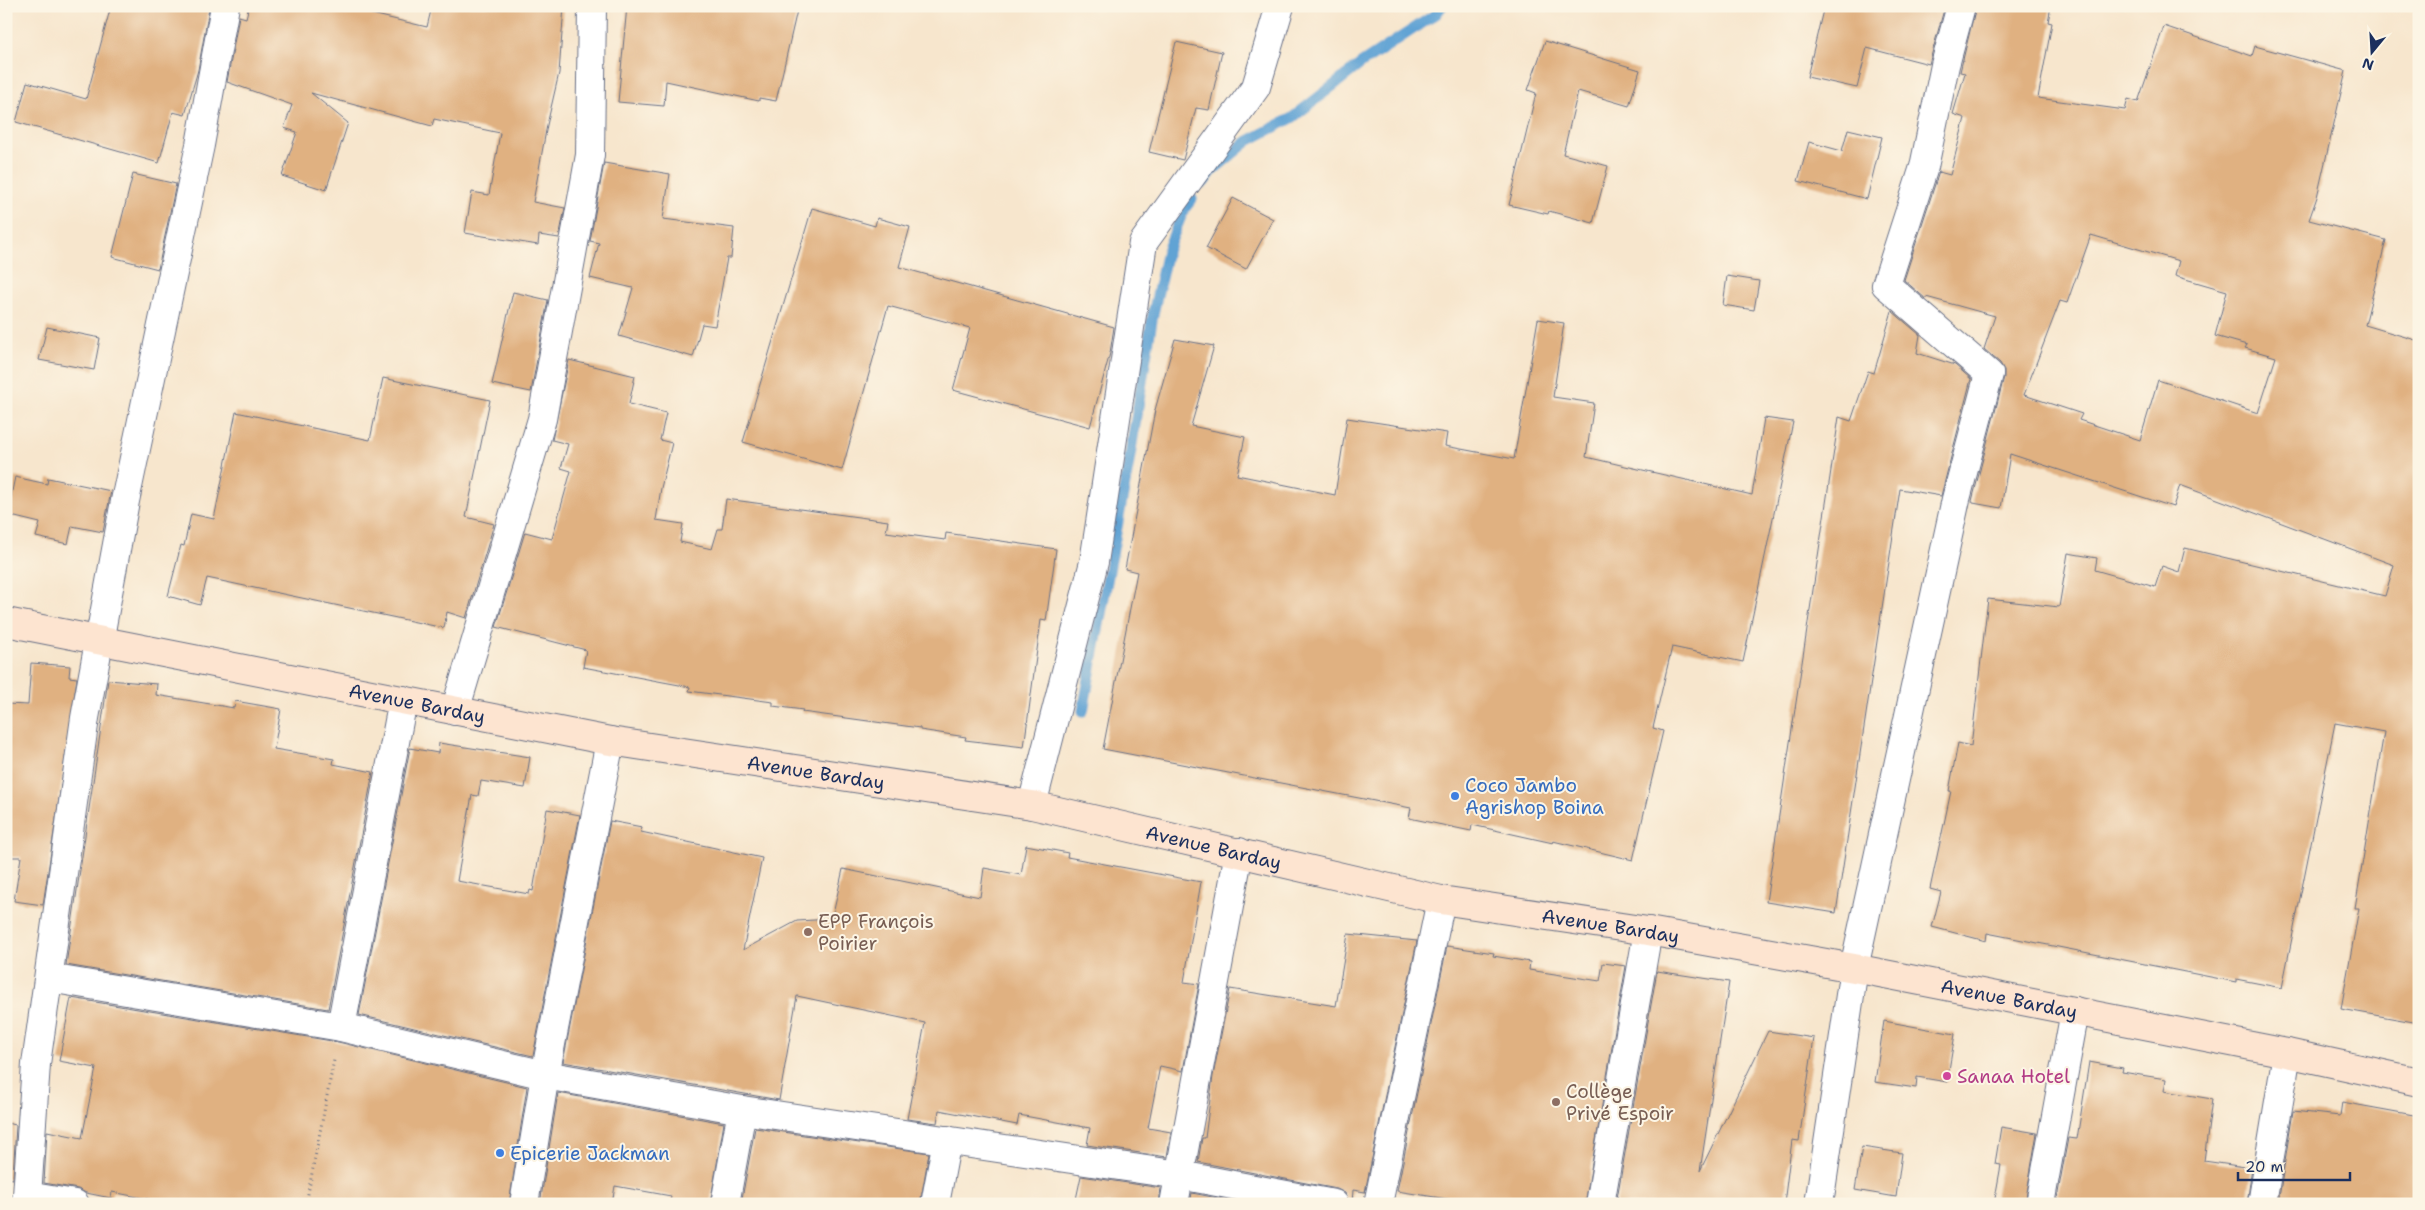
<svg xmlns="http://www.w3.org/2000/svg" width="2425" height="1210" font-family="'Shantell Sans',sans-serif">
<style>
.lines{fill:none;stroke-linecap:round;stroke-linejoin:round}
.stream{stroke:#60a3d4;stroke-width:11}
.building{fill:#e0b181;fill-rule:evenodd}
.street-casing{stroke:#686f85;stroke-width:30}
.secondary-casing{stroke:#686f85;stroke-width:30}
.path{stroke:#686f85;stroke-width:3;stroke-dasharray:1 4;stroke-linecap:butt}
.street{stroke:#fff;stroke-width:28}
.secondary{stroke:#fde4d0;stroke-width:28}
.shop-dot{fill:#3f7fe0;stroke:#fcf5e5;stroke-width:2}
.education-dot{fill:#8d6e63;stroke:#fcf5e5;stroke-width:2}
.hotel-dot{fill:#d1479c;stroke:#fcf5e5;stroke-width:2}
.labels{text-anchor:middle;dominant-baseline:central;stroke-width:4;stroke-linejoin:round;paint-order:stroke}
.street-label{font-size:19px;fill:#1b2f5e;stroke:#fcf5e5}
.shop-label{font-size:19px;fill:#366cbe;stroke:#fcf5e5;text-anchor:start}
.education-label{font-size:19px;fill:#785e54;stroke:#fcf5e5;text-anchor:start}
.hotel-label{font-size:19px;fill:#b23c85;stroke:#fcf5e5;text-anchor:start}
</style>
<rect width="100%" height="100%" fill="#fcf5e5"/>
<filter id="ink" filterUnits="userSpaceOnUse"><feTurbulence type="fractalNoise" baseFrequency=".02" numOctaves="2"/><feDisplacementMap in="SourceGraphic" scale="10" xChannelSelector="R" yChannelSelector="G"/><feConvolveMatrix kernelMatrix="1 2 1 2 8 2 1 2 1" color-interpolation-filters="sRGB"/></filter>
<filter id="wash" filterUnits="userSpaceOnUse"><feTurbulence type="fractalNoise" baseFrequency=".0096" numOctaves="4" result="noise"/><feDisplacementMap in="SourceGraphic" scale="20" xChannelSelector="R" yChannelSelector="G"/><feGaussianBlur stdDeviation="1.12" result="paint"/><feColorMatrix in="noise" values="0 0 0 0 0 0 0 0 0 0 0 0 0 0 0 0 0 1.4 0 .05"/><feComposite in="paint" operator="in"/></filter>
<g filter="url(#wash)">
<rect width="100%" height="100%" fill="#f7e6cd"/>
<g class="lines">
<g class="stream">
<polyline points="1204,182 1213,170 1248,141 1292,118 1362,63 1436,14 1442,6"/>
<polyline points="1083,711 1128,468 1153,314 1167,251 1184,209 1192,199"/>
</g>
</g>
<g id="blocks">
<g class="building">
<polygon points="111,6 199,6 209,9 198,70 185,115 173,112 159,163 16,122 27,82 86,99"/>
<polygon points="249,6 338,6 427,27 432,6 564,6 559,73 547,125 533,202 565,208 559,238 539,235 538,245 465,233 472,192 489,195 500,133 434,119 432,126 311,93 348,123 326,190 282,176 297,132 284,128 292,105 227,82 239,16 246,18"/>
<polygon points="627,6 798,6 776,101 759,98 759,101 666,81 664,106 618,102"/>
<polygon points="1824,6 1945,6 1929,64 1867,48 1857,88 1807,77"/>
<path d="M 1976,6 L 2051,6 L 2048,22 L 2052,23 L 2038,98 L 2125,110 L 2128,99 L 2138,102 L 2164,26 L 2252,56 L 2255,46 L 2346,71 L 2317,197 L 2309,220 L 2386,240 L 2365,325 L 2419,341 L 2419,1023 L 2341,1009 L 2359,908 L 2355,908 L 2384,732 L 2335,723 L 2282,988 L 2236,979 L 2236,982 L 1987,933 L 1986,941 L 1932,927 L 1941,892 L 1930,889 L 1951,791 L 1949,791 L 1958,743 L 1971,746 L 1988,599 L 2059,607 L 2068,553 L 2097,558 L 2095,570 L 2155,587 L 2162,566 L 2179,572 L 2185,548 L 2385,596 L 2394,565 L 2180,485 L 2173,507 L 2010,454 L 2001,508 L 1973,503 L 1972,501 L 2004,377 L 2004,370 L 2000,363 L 1984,349 L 1995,316 L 1926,297 L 1926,299 L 1904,280 L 1939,172 L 1950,175 L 1965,118 L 1953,114 L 1965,73 L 1960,72 ZM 2091,235 L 2179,261 L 2175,276 L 2227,291 L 2215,336 L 2247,345 L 2245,348 L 2276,357 L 2258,413 L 2158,380 L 2140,440 L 2079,420 L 2082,414 L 2024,395 L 2060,301 L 2067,303 Z"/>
<polygon points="1545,41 1640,70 1629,106 1578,91 1563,154 1608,166 1593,223 1549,211 1548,214 1509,205 1536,93 1528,90"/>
<polygon points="1176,42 1222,52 1209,110 1196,108 1183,160 1149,152"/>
<polygon points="1848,129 1882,137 1867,199 1798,181 1809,142 1842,151"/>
<polygon points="604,163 670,174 663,219 734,228 731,258 727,258 715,326 702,324 693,357 619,336 633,288 590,278 599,243 590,241"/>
<polygon points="133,174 176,184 158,269 112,257"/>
<polygon points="1233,198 1273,219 1246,269 1206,248"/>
<polygon points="812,208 875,226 877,218 910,227 899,267 1114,327 1110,353 1090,427 953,390 970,328 888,306 842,470 743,442"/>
<polygon points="1727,276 1759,281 1754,310 1723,305"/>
<polygon points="513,292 548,300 531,392 492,384"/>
<polygon points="1892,311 1920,335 1917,353 1955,365 1971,379 1941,496 1900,489 1836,913 1766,902 1839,417 1851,421 1868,371 1874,373"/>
<polygon points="1538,319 1564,323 1553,397 1594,403 1586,457 1752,495 1764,418 1793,422 1743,662 1672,647 1653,728 1663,731 1633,860 1553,841 1553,843 1472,825 1471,831 1409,818 1411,808 1103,749 1137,572 1125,569 1155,410 1175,339 1214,346 1191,426 1245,437 1237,475 1335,495 1347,418 1447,433 1445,446 1514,459"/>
<polygon points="47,327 100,338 94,370 39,360"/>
<polygon points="569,360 635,376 629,404 666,413 660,440 672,443 661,488 656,520 683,524 680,542 712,549 718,529 722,529 726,499 888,521 886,532 945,540 946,533 1056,549 1046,621 1041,620 1024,747 965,740 966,737 920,730 920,728 802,712 803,710 773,706 773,702 689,691 690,687 583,667 586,650 496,627 525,532 552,539 571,471 561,468 568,444 552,440"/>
<polygon points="383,378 490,400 466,517 494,524 466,618 447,612 444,628 207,578 200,605 168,596 181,545 184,546 191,514 214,519 236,412 370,440"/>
<polygon points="15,477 47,484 48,478 111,491 103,532 72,526 68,544 36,537 40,523 7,515"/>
<polygon points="31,663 70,666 69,677 77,678 43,905 14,901 21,857 6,857 6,704 28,705"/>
<polygon points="108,680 157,684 156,695 234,708 235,701 281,709 274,749 334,759 333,764 373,772 328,1009 66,965"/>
<polygon points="439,743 530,757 525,788 481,781 478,796 472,795 457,881 529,894 530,890 533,891 547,809 580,815 533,1056 359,1015 410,748 438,753"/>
<polygon points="610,821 642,827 641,832 762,858 743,950 797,921 832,919 843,869 980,897 984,868 1021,875 1026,845 1068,853 1067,857 1201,882 1184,982 1199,984 1183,1071 1160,1066 1148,1128 1171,1132 1167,1157 1087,1145 1090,1128 1019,1115 1017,1125 939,1110 937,1123 907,1119 925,1023 797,996 779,1100 563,1062"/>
<polygon points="1348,934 1417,941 1365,1192 1353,1190 1352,1204 1349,1204 1345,1193 1337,1189 1198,1162 1202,1138 1205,1138 1213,1076 1230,989 1336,1006"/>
<polygon points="1447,946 1494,953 1493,956 1530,962 1529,970 1600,981 1603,963 1626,966 1585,1204 1479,1204 1397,1191"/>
<polygon points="1657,971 1729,982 1700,1171 1768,1031 1814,1038 1799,1141 1792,1140 1784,1204 1616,1204"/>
<polygon points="71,998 338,1042 527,1087 509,1204 174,1204 112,1192 111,1198 86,1193 78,1189 44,1183 47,1131 82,1138 96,1068 59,1061"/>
<polygon points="1884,1021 1955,1034 1947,1082 1917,1077 1916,1088 1875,1082"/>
<polygon points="2089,1062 2123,1068 2122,1072 2166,1079 2164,1091 2212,1099 2204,1161 2252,1168 2247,1204 2056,1204 2068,1138 2077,1139"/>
<polygon points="558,1093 724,1123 710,1204 670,1204 671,1196 615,1186 612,1204 540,1204"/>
<polygon points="2342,1102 2419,1116 2419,1204 2278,1204 2293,1111 2340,1116"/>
<polygon points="6,1123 16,1125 13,1179 6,1178"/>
<polygon points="2001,1127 2037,1133 2025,1204 1994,1204 2001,1165 1995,1164"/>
<polygon points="755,1128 929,1153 920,1204 741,1204"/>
<polygon points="1862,1147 1902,1153 1896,1197 1855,1190"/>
<polygon points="1081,1176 1161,1188 1159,1204 1075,1204"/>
<polygon points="1192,1193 1248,1204 1190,1204"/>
</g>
</g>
</g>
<g filter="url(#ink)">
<use href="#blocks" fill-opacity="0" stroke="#686f85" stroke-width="1"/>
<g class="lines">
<g class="street-casing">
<g id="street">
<polyline points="455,711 542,419 590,155 592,6"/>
<polyline points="1032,805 1094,562 1143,243 1256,87 1280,6"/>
<polyline points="49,978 341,1027 545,1075 742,1110 1180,1175 1334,1204"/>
<polyline points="341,1027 403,700"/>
<polyline points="27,1196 75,1204"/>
<polyline points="25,1204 27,1196 36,1064 85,718 125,501 200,145 225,6"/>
<polyline points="524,1204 545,1075 610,741"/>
<polyline points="725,1204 742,1110"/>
<polyline points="935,1204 947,1140"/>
<polyline points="1174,1204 1239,852"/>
<polyline points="1378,1204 1441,900"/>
<polyline points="1600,1204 1648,931"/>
<polyline points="1819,1204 1854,968 1956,499 1989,374 1886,285 1924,167 1945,65 1961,6"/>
<polyline points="2040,1204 2075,1011"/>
<polyline points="2262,1204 2287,1053"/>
</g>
</g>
<g class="secondary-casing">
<g id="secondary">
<path id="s1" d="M 6,622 L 610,741 L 1032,805 L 1441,900 L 1648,931 L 1854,968 L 2287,1053 L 2419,1082"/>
</g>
</g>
<polyline class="path" points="306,1204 334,1060"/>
<use href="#street" class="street"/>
<use href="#secondary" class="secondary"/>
</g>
</g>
<g class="shop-dot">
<circle cx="1455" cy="796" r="5"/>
<circle cx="500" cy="1153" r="5"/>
</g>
<g class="education-dot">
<circle cx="808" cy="932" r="5"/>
<circle cx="1556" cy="1102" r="5"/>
</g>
<circle class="hotel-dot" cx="1947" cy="1076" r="5"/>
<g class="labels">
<g class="street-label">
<text stroke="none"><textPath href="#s1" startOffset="419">Avenue Barday</textPath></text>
<text stroke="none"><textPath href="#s1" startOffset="824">Avenue Barday</textPath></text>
<text stroke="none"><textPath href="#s1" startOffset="1229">Avenue Barday</textPath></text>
<text stroke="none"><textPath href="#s1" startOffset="1634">Avenue Barday</textPath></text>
<text stroke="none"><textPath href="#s1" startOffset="2039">Avenue Barday</textPath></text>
</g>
<g class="shop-label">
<text x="1465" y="785">Coco Jambo<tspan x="1465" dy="22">Agrishop Boina</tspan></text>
<text x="510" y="1153">Epicerie Jackman</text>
</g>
<g class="education-label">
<text x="818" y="921">EPP François<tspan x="818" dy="22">Poirier</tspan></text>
<text x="1566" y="1091">Collège<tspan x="1566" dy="22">Privé Espoir</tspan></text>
</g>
<g class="hotel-label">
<text x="1957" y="1076">Sanaa Hotel</text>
</g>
</g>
<rect width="2425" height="1210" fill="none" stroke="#fcf5e5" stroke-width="25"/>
<g transform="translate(2372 52) rotate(198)" stroke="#fcf5e5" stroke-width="4" paint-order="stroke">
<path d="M0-4L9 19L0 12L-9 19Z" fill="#1b2f5e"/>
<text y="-8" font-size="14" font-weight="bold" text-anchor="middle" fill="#1b2f5e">N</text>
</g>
<path d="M2238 1172v8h112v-8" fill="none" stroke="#1b2f5e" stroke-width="2.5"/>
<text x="2245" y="1172" font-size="15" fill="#1b2f5e" stroke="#fcf5e5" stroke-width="4" paint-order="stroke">20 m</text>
</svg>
